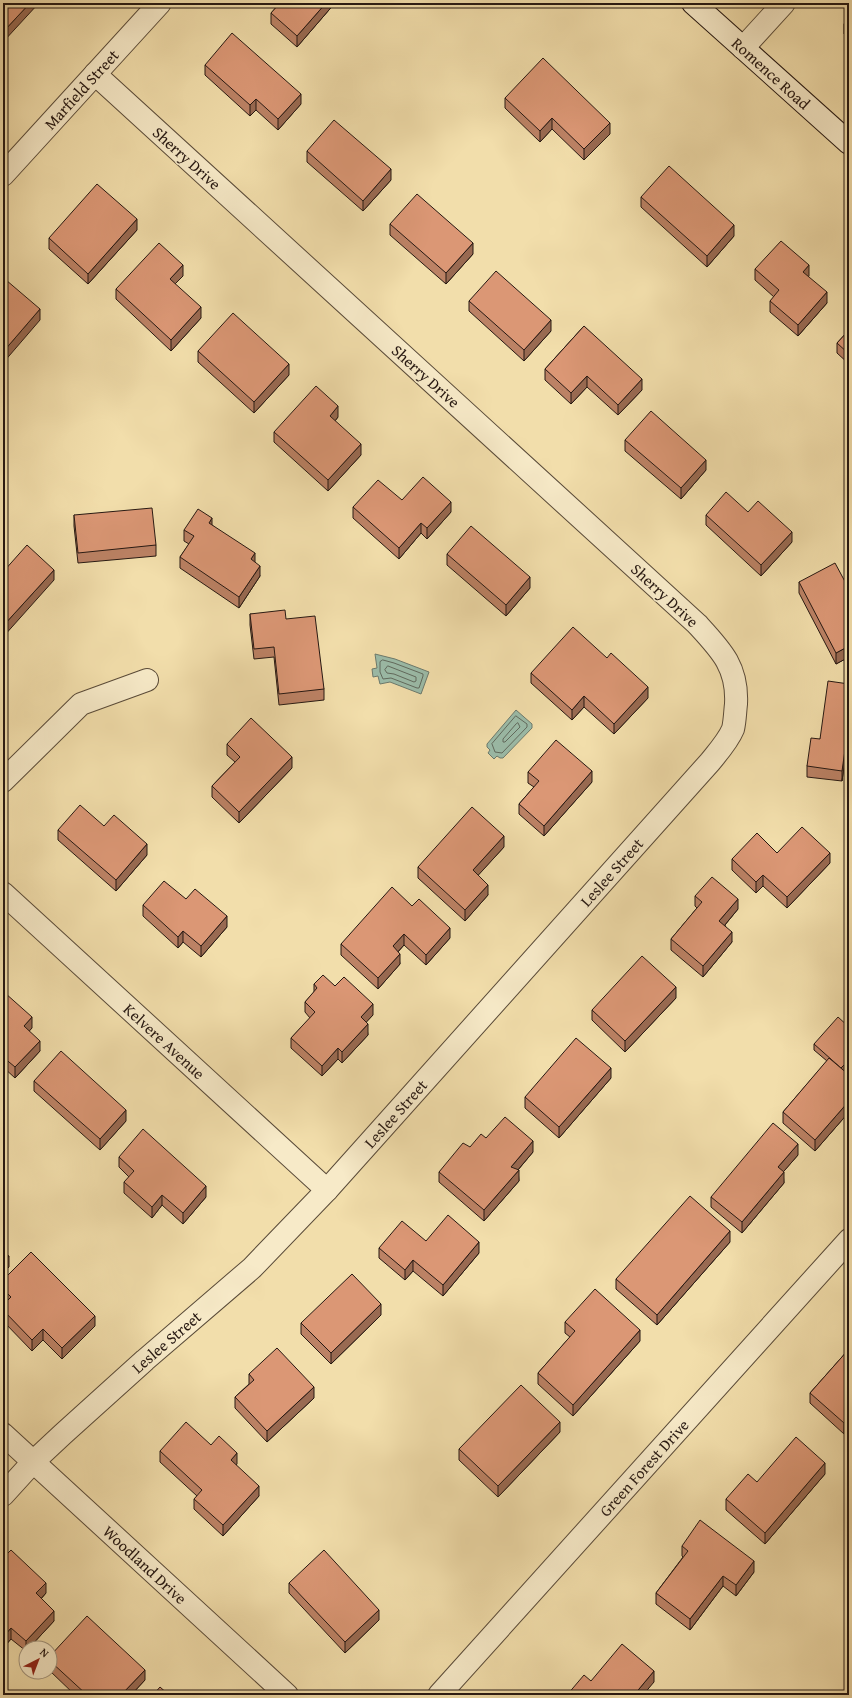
<svg xmlns="http://www.w3.org/2000/svg" width="852" height="1698" font-family="'Gentium Book Plus',serif">
<style>
.water{fill:#9bbca9;stroke:#6c7a6d}
.lines{fill:none;stroke-linecap:round;stroke-linejoin:round}
.shore{stroke:#606a5e;stroke-width:1}
.street-casing{stroke:#594a38;stroke-width:24}
.secondary-casing{stroke:#261812;stroke-width:24}
.street{stroke:#f7eac8;stroke-width:22}
.secondary{stroke:#f7eac8;stroke-width:22}
.wall{fill:#bc8265;stroke:#261812}
.shaded-wall{fill:#996a52;stroke:#261812}
.building{fill:#db9775;stroke:#261812}
.labels{text-anchor:middle;dominant-baseline:central;stroke-width:3;stroke-linejoin:round;paint-order:stroke}
.street-label{font-size:16px;fill:#261812;stroke:#f7eac8}
</style>
<rect width="100%" height="100%" fill="#f2deab"/>
<filter id="stains"><feTurbulence type="fractalNoise" baseFrequency=".005" numOctaves="4"/><feColorMatrix values="0 0 0 0 .2 0 0 0 0 .09 0 0 0 0 .02 0 0 0 .5 -.17"/></filter>
<radialGradient id="worn" r=".72"><stop offset=".6" stop-color="#630" stop-opacity="0"/><stop offset="1" stop-color="#630" stop-opacity=".3"/></radialGradient>
<g class="water">
<polygon points="375,654 395,659 429,672 421,694 390,682 380,684 378,676 373,677 372,669 377,668"/>
<polygon points="516,710 532,724 532,728 503,758 500,758 497,756 494,759 488,753 490,750 487,747 487,744"/>
</g>
<g class="lines">
<g class="shore">
<polygon points="383,660 394,663 423,674 423,676 419,688 417,688 391,678 383,679 380,672 380,662"/>
<polygon points="388,666 416,677 416,681 414,682 394,674 387,673 385,670"/>
<polygon points="516,716 527,724 527,727 502,753 495,752 492,744"/>
<polygon points="518,723 520,727 505,742 503,742 503,739 516,724"/>
</g>
<g class="street-casing">
<g id="street">
<polyline points="743,48 784,3"/>
<path id="s1" d="M 3,175 L 160,3"/>
<polyline points="3,781 81,704 147,680"/>
<path id="s2" d="M 3,893 L 327,1190"/>
<path id="s3" d="M 3,1434 L 287,1695"/>
<path id="s4" d="M 3,1495 L 33,1462 L 63,1434 L 145,1360 L 252,1268 L 327,1190 L 710,762 C 718,752 728,741 733,729 C 735,721 735,712 736,704 C 738,667 721,650 697,624 L 95,74"/>
<path id="s5" d="M 439,1695 L 849,1240"/>
</g>
</g>
<g class="secondary-casing">
<g id="secondary">
<path id="s6" d="M 693,3 L 849,143"/>
</g>
</g>
<use href="#street" class="street"/>
<use href="#secondary" class="secondary"/>
</g>
<g class="wall">
<polygon points="280,3 335,3 297,47 271,24 271,13"/>
<polygon points="849,18 849,39 844,34 844,24"/>
<polygon points="205,65 301,104 278,130 256,110 250,116 205,75"/>
<polygon points="505,98 610,134 584,160 552,129 540,142 505,108"/>
<polygon points="307,151 391,180 363,211 307,162"/>
<polygon points="641,197 734,236 707,267 641,207"/>
<polygon points="390,224 473,254 446,284 390,235"/>
<polygon points="137,230 88,284 49,249 49,238"/>
<polygon points="755,269 809,276 808,277 827,303 798,336 770,312 770,301 774,297 755,280"/>
<polygon points="183,276 175,284 201,318 171,351 116,299 116,289"/>
<polygon points="469,301 551,331 524,361 469,311"/>
<polygon points="584,326 642,390 618,415 587,387 571,404 545,380 545,369"/>
<polygon points="849,330 849,364 837,353 837,343"/>
<polygon points="198,351 289,375 254,413 198,362"/>
<polygon points="338,417 335,421 361,455 328,491 274,442 274,432"/>
<polygon points="625,440 706,470 681,499 625,451"/>
<polygon points="402,500 451,512 427,539 421,533 399,559 353,518 353,507"/>
<polygon points="74,515 156,545 156,556 78,563 74,526"/>
<polygon points="706,515 792,542 761,576 706,525"/>
<polygon points="212,525 255,562 260,576 239,608 180,568 180,557 189,544 184,541 184,530"/>
<polygon points="447,554 530,588 506,616 447,565"/>
<polygon points="799,582 849,589 849,657 836,664 799,593"/>
<polygon points="250,614 286,619 324,689 324,700 279,705 274,657 254,659 250,625"/>
<polygon points="607,658 648,698 614,734 584,707 572,720 531,683 531,673"/>
<polygon points="849,684 849,755 846,753 842,781 807,777 807,766 820,739"/>
<polygon points="227,744 292,768 239,823 212,797 212,786 235,762 227,755"/>
<polygon points="528,772 592,782 544,836 519,814 519,804 534,787 528,783"/>
<polygon points="104,826 147,855 116,891 58,840 58,830"/>
<polygon points="504,847 478,875 488,895 465,921 418,878 418,867"/>
<polygon points="777,853 830,863 787,908 763,886 756,893 732,870 732,859"/>
<polygon points="695,896 738,909 725,925 732,942 703,977 671,950 671,939 697,908 695,906"/>
<polygon points="186,899 227,927 201,957 183,942 178,948 143,916 143,905"/>
<polygon points="412,906 450,938 426,965 404,945 398,952 400,964 378,989 341,955 341,944"/>
<polygon points="314,984 335,986 373,1015 366,1022 368,1035 342,1063 338,1059 322,1076 291,1048 291,1038 310,1018 305,1012 305,1002 314,992"/>
<polygon points="3,996 32,1028 29,1031 40,1051 15,1078 3,1067"/>
<polygon points="676,998 625,1052 592,1020 592,1010"/>
<polygon points="849,1027 849,1065 844,1071 849,1075 849,1112 815,1151 783,1123 783,1112 827,1061 814,1050 814,1044"/>
<polygon points="611,1078 559,1138 525,1108 525,1097"/>
<polygon points="34,1081 126,1121 100,1150 34,1091"/>
<polygon points="486,1138 533,1152 518,1170 519,1181 484,1221 439,1182 439,1172 470,1147"/>
<polygon points="798,1155 783,1172 784,1183 742,1233 711,1207 711,1197"/>
<polygon points="119,1157 206,1197 183,1224 162,1205 152,1218 124,1193 124,1182 129,1177 119,1167"/>
<polygon points="426,1241 479,1253 443,1296 413,1271 405,1280 379,1258 379,1248"/>
<polygon points="730,1242 657,1325 616,1289 616,1279"/>
<polygon points="3,1280 95,1326 62,1359 43,1340 32,1351 3,1321 3,1305 6,1302 3,1299"/>
<polygon points="381,1315 331,1364 301,1334 301,1323"/>
<polygon points="565,1322 640,1341 573,1416 538,1384 538,1373 570,1337 565,1333"/>
<polygon points="849,1349 844,1434 810,1403 810,1393"/>
<polygon points="249,1374 314,1398 267,1442 235,1408 235,1397 249,1384"/>
<polygon points="560,1432 498,1497 459,1460 459,1449"/>
<polygon points="211,1445 237,1464 236,1465 259,1496 223,1536 194,1509 194,1499 197,1496 160,1462 160,1451"/>
<polygon points="825,1474 765,1544 726,1510 726,1499 757,1482"/>
<polygon points="682,1546 754,1572 736,1596 723,1586 690,1630 656,1604 656,1593 683,1557 682,1556"/>
<polygon points="3,1558 46,1593 41,1599 54,1621 29,1648 26,1648 26,1651 11,1639 3,1648"/>
<polygon points="289,1583 379,1620 345,1653 289,1593"/>
<polygon points="50,1656 145,1680 131,1695 75,1695 50,1671"/>
</g>
<g class="shaded-wall">
<polygon points="30,3 38,3 38,4 3,42 3,32"/>
<polygon points="326,3 335,3 297,47 297,36"/>
<polygon points="301,94 301,104 278,130 278,119"/>
<polygon points="256,99 256,110 250,116 250,105"/>
<polygon points="552,118 552,129 540,142 540,131"/>
<polygon points="610,123 610,134 584,160 584,149"/>
<polygon points="391,169 391,180 363,211 363,201"/>
<polygon points="137,219 137,230 88,284 88,274"/>
<polygon points="734,225 734,236 707,267 707,256"/>
<polygon points="473,243 473,254 446,284 446,273"/>
<polygon points="183,265 183,276 170,289 170,279"/>
<polygon points="809,265 809,276 803,283 803,272"/>
<polygon points="827,292 827,303 798,336 798,325"/>
<polygon points="201,307 201,318 171,351 171,340"/>
<polygon points="40,309 40,320 3,363 3,352"/>
<polygon points="551,320 551,331 524,361 524,350"/>
<polygon points="289,364 289,375 254,413 254,402"/>
<polygon points="587,376 587,387 571,404 571,393"/>
<polygon points="642,379 642,390 618,415 618,405"/>
<polygon points="338,406 338,417 330,427 330,416"/>
<polygon points="361,444 361,455 328,491 328,480"/>
<polygon points="706,460 706,470 681,499 681,488"/>
<polygon points="451,502 451,512 427,539 427,528"/>
<polygon points="212,518 212,529 209,523"/>
<polygon points="421,523 421,533 399,559 399,548"/>
<polygon points="792,532 792,542 761,576 761,565"/>
<polygon points="255,553 255,564 251,559"/>
<polygon points="260,566 260,576 239,608 239,597"/>
<polygon points="54,570 54,580 3,637 3,626"/>
<polygon points="530,577 530,588 506,616 506,605"/>
<polygon points="849,646 849,657 836,664 836,653"/>
<polygon points="648,687 648,698 614,734 614,724"/>
<polygon points="584,696 584,707 572,720 572,710"/>
<polygon points="846,743 846,753 842,781 842,771"/>
<polygon points="292,757 292,768 239,823 239,812"/>
<polygon points="592,771 592,782 544,836 544,826"/>
<polygon points="504,836 504,847 473,881 473,870"/>
<polygon points="147,844 147,855 116,891 116,880"/>
<polygon points="830,853 830,863 787,908 787,897"/>
<polygon points="763,875 763,886 756,893 756,882"/>
<polygon points="488,885 488,895 465,921 465,910"/>
<polygon points="738,899 738,909 719,932 719,921"/>
<polygon points="227,916 227,927 201,957 201,946"/>
<polygon points="450,928 450,938 426,965 426,955"/>
<polygon points="183,931 183,942 178,948 178,937"/>
<polygon points="732,932 732,942 703,977 703,966"/>
<polygon points="404,934 404,945 393,957 393,946"/>
<polygon points="400,954 400,964 378,989 378,978"/>
<polygon points="676,987 676,998 625,1052 625,1041"/>
<polygon points="373,1004 373,1015 361,1028 361,1017"/>
<polygon points="32,1017 32,1028 24,1037 24,1026"/>
<polygon points="368,1024 368,1035 342,1063 342,1052"/>
<polygon points="40,1041 40,1051 15,1078 15,1067"/>
<polygon points="338,1048 338,1059 322,1076 322,1066"/>
<polygon points="849,1060 849,1065 841,1074 841,1068"/>
<polygon points="611,1068 611,1078 559,1138 559,1127"/>
<polygon points="849,1101 849,1112 815,1151 815,1140"/>
<polygon points="126,1110 126,1121 100,1150 100,1139"/>
<polygon points="533,1141 533,1152 511,1178 511,1167"/>
<polygon points="798,1144 798,1155 778,1178 778,1167"/>
<polygon points="519,1170 519,1181 484,1221 484,1210"/>
<polygon points="784,1172 784,1183 742,1233 742,1222"/>
<polygon points="206,1186 206,1197 183,1224 183,1213"/>
<polygon points="162,1195 162,1205 152,1218 152,1207"/>
<polygon points="730,1231 730,1242 657,1325 657,1315"/>
<polygon points="479,1242 479,1253 443,1296 443,1285"/>
<polygon points="9,1256 9,1267 3,1273 3,1263"/>
<polygon points="413,1260 413,1271 405,1280 405,1270"/>
<polygon points="381,1304 381,1315 331,1364 331,1353"/>
<polygon points="95,1316 95,1326 62,1359 62,1348"/>
<polygon points="43,1329 43,1340 32,1351 32,1340"/>
<polygon points="640,1330 640,1341 573,1416 573,1405"/>
<polygon points="314,1387 314,1398 267,1442 267,1431"/>
<polygon points="849,1418 849,1429 844,1434 844,1423"/>
<polygon points="560,1422 560,1432 498,1497 498,1486"/>
<polygon points="237,1453 237,1464 231,1471 231,1460"/>
<polygon points="825,1463 825,1474 765,1544 765,1533"/>
<polygon points="259,1486 259,1496 223,1536 223,1525"/>
<polygon points="754,1561 754,1572 736,1596 736,1585"/>
<polygon points="723,1576 723,1586 690,1630 690,1619"/>
<polygon points="46,1583 46,1593 36,1604 36,1593"/>
<polygon points="379,1610 379,1620 345,1653 345,1642"/>
<polygon points="54,1611 54,1621 29,1648 26,1648 26,1651 26,1641"/>
<polygon points="11,1628 11,1639 3,1648 3,1637"/>
<polygon points="145,1670 145,1680 131,1695 121,1695"/>
<polygon points="654,1671 654,1682 643,1695 634,1695"/>
</g>
<g class="building">
<polygon points="3,3 30,3 3,32"/>
<polygon points="280,3 326,3 297,36 271,13"/>
<polygon points="849,18 849,28 844,24"/>
<polygon points="232,33 301,94 278,119 256,99 250,105 205,65"/>
<polygon points="543,58 610,123 584,149 552,118 540,131 505,98"/>
<polygon points="334,120 391,169 363,201 307,151"/>
<polygon points="669,166 734,225 707,256 641,197"/>
<polygon points="97,184 137,219 88,274 49,238"/>
<polygon points="417,194 473,243 446,273 390,224"/>
<polygon points="781,241 809,265 803,272 827,292 798,325 770,301 779,290 755,269"/>
<polygon points="159,243 183,265 170,279 201,307 171,340 116,289"/>
<polygon points="496,271 551,320 524,350 469,301"/>
<polygon points="6,280 40,309 3,352 3,283"/>
<polygon points="233,313 289,364 254,402 198,351"/>
<polygon points="584,326 642,379 618,405 587,376 571,393 545,369"/>
<polygon points="849,330 849,354 837,343"/>
<polygon points="316,386 338,406 330,416 361,444 328,480 274,432"/>
<polygon points="651,411 706,460 681,488 625,440"/>
<polygon points="423,477 451,502 427,528 421,523 399,548 353,507 378,480 402,500"/>
<polygon points="726,492 748,512 758,501 792,532 761,565 706,515"/>
<polygon points="152,508 156,545 78,553 74,515"/>
<polygon points="198,509 212,518 209,523 255,553 251,559 260,566 239,597 180,557 194,536 184,530"/>
<polygon points="471,526 530,577 506,605 447,554"/>
<polygon points="27,545 54,570 3,626 3,572"/>
<polygon points="835,563 849,589 849,646 836,653 799,582"/>
<polygon points="285,610 286,619 315,616 324,689 279,694 274,647 254,649 250,614"/>
<polygon points="573,627 607,658 611,653 648,687 614,724 584,696 572,710 531,673"/>
<polygon points="828,681 849,684 849,745 846,743 842,771 807,766 811,738 820,739"/>
<polygon points="251,718 292,757 239,812 212,786 240,757 227,744"/>
<polygon points="556,740 592,771 544,826 519,804 539,781 528,772"/>
<polygon points="80,805 104,826 114,815 147,844 116,880 58,830"/>
<polygon points="472,807 504,836 473,870 488,885 465,910 418,867"/>
<polygon points="802,827 830,853 787,897 763,875 756,882 732,859 757,833 777,853"/>
<polygon points="712,877 738,899 719,921 732,932 703,966 671,939 702,902 695,896"/>
<polygon points="164,881 186,899 195,889 227,916 201,946 183,931 178,937 143,905"/>
<polygon points="392,887 412,906 419,899 450,928 426,955 404,934 393,946 400,954 378,978 341,944"/>
<polygon points="642,956 676,987 625,1041 592,1010"/>
<polygon points="323,975 335,986 344,977 373,1004 361,1017 368,1024 342,1052 338,1048 322,1066 291,1038 315,1012 305,1002 317,988 314,984"/>
<polygon points="5,993 32,1017 24,1026 40,1041 15,1067 3,1057 3,996"/>
<polygon points="838,1017 849,1027 849,1060 841,1068 814,1044"/>
<polygon points="576,1038 611,1068 559,1127 525,1097"/>
<polygon points="61,1051 126,1110 100,1139 34,1081"/>
<polygon points="829,1058 849,1075 849,1101 815,1140 783,1112"/>
<polygon points="505,1117 533,1141 511,1167 519,1170 484,1210 439,1172 463,1143 470,1147 481,1134 486,1138"/>
<polygon points="773,1123 798,1144 778,1167 784,1172 742,1222 711,1197"/>
<polygon points="143,1129 206,1186 183,1213 162,1195 152,1207 124,1182 134,1171 119,1157"/>
<polygon points="690,1196 730,1231 657,1315 616,1279"/>
<polygon points="448,1215 479,1242 443,1285 413,1260 405,1270 379,1248 402,1221 426,1241"/>
<polygon points="3,1251 9,1256 3,1263"/>
<polygon points="31,1252 95,1316 62,1348 43,1329 32,1340 3,1310 3,1305 11,1297 3,1289 3,1280"/>
<polygon points="352,1274 381,1304 331,1353 301,1323"/>
<polygon points="595,1289 640,1330 573,1405 538,1373 575,1331 565,1322"/>
<polygon points="277,1348 314,1387 267,1431 235,1397 254,1380 249,1374"/>
<polygon points="849,1349 849,1418 844,1423 810,1393"/>
<polygon points="521,1385 560,1422 498,1486 459,1449"/>
<polygon points="186,1422 211,1445 219,1436 237,1453 231,1460 259,1486 223,1525 194,1499 202,1490 160,1451"/>
<polygon points="796,1437 825,1463 765,1533 726,1499 748,1474 757,1482"/>
<polygon points="700,1520 754,1561 736,1585 723,1576 690,1619 656,1593 688,1551 682,1546"/>
<polygon points="11,1550 46,1583 36,1593 54,1611 26,1641 11,1628 3,1637 3,1558"/>
<polygon points="324,1550 379,1610 345,1642 289,1583"/>
<polygon points="87,1616 145,1670 121,1695 87,1695 50,1661 50,1656"/>
<polygon points="622,1644 654,1671 634,1695 567,1695 584,1675 591,1681"/>
<polygon points="160,1687 169,1695 153,1695"/>
</g>
<g class="labels">
<g class="street-label">
<text stroke="none"><textPath href="#s6" startOffset="105">Romence Road</textPath></text>
<text stroke="none"><textPath href="#s1" startOffset="116">Marfield Street</textPath></text>
<text transform="translate(187 158) rotate(42)">Sherry Drive</text>
<text transform="translate(426 376) rotate(42)">Sherry Drive</text>
<text transform="translate(665 595) rotate(43)">Sherry Drive</text>
<text stroke="none"><textPath href="#s4" startOffset="872">Leslee Street</textPath></text>
<text stroke="none"><textPath href="#s2" startOffset="219">Kelvere Avenue</textPath></text>
<text stroke="none"><textPath href="#s4" startOffset="548">Leslee Street</textPath></text>
<text stroke="none"><textPath href="#s4" startOffset="224">Leslee Street</textPath></text>
<text stroke="none"><textPath href="#s5" startOffset="306">Green Forest Drive</textPath></text>
<text stroke="none"><textPath href="#s3" startOffset="193">Woodland Drive</textPath></text>
</g>
</g>
<rect width="852" height="1698" fill="none" stroke="#f2deab" stroke-width="16"/>
<rect x="4" y="4" width="844" height="1690" fill="none" stroke="#261812" stroke-width="2"/>
<rect x="8" y="8" width="836" height="1682" fill="none" stroke="#261812"/>
<g transform="translate(38 1660) rotate(42)"><circle r="19" fill="#f7eac8" stroke="#a3967f"/>
<path d="M0-3L7 15L0 10L-7 15Z" fill="#8f2418"/>
<text y="-6" font-size="11" font-weight="bold" text-anchor="middle" fill="#261812">N</text>
</g>
<rect width="100%" height="100%" filter="url(#stains)"/>
<rect width="100%" height="100%" fill="url(#worn)"/>
</svg>
